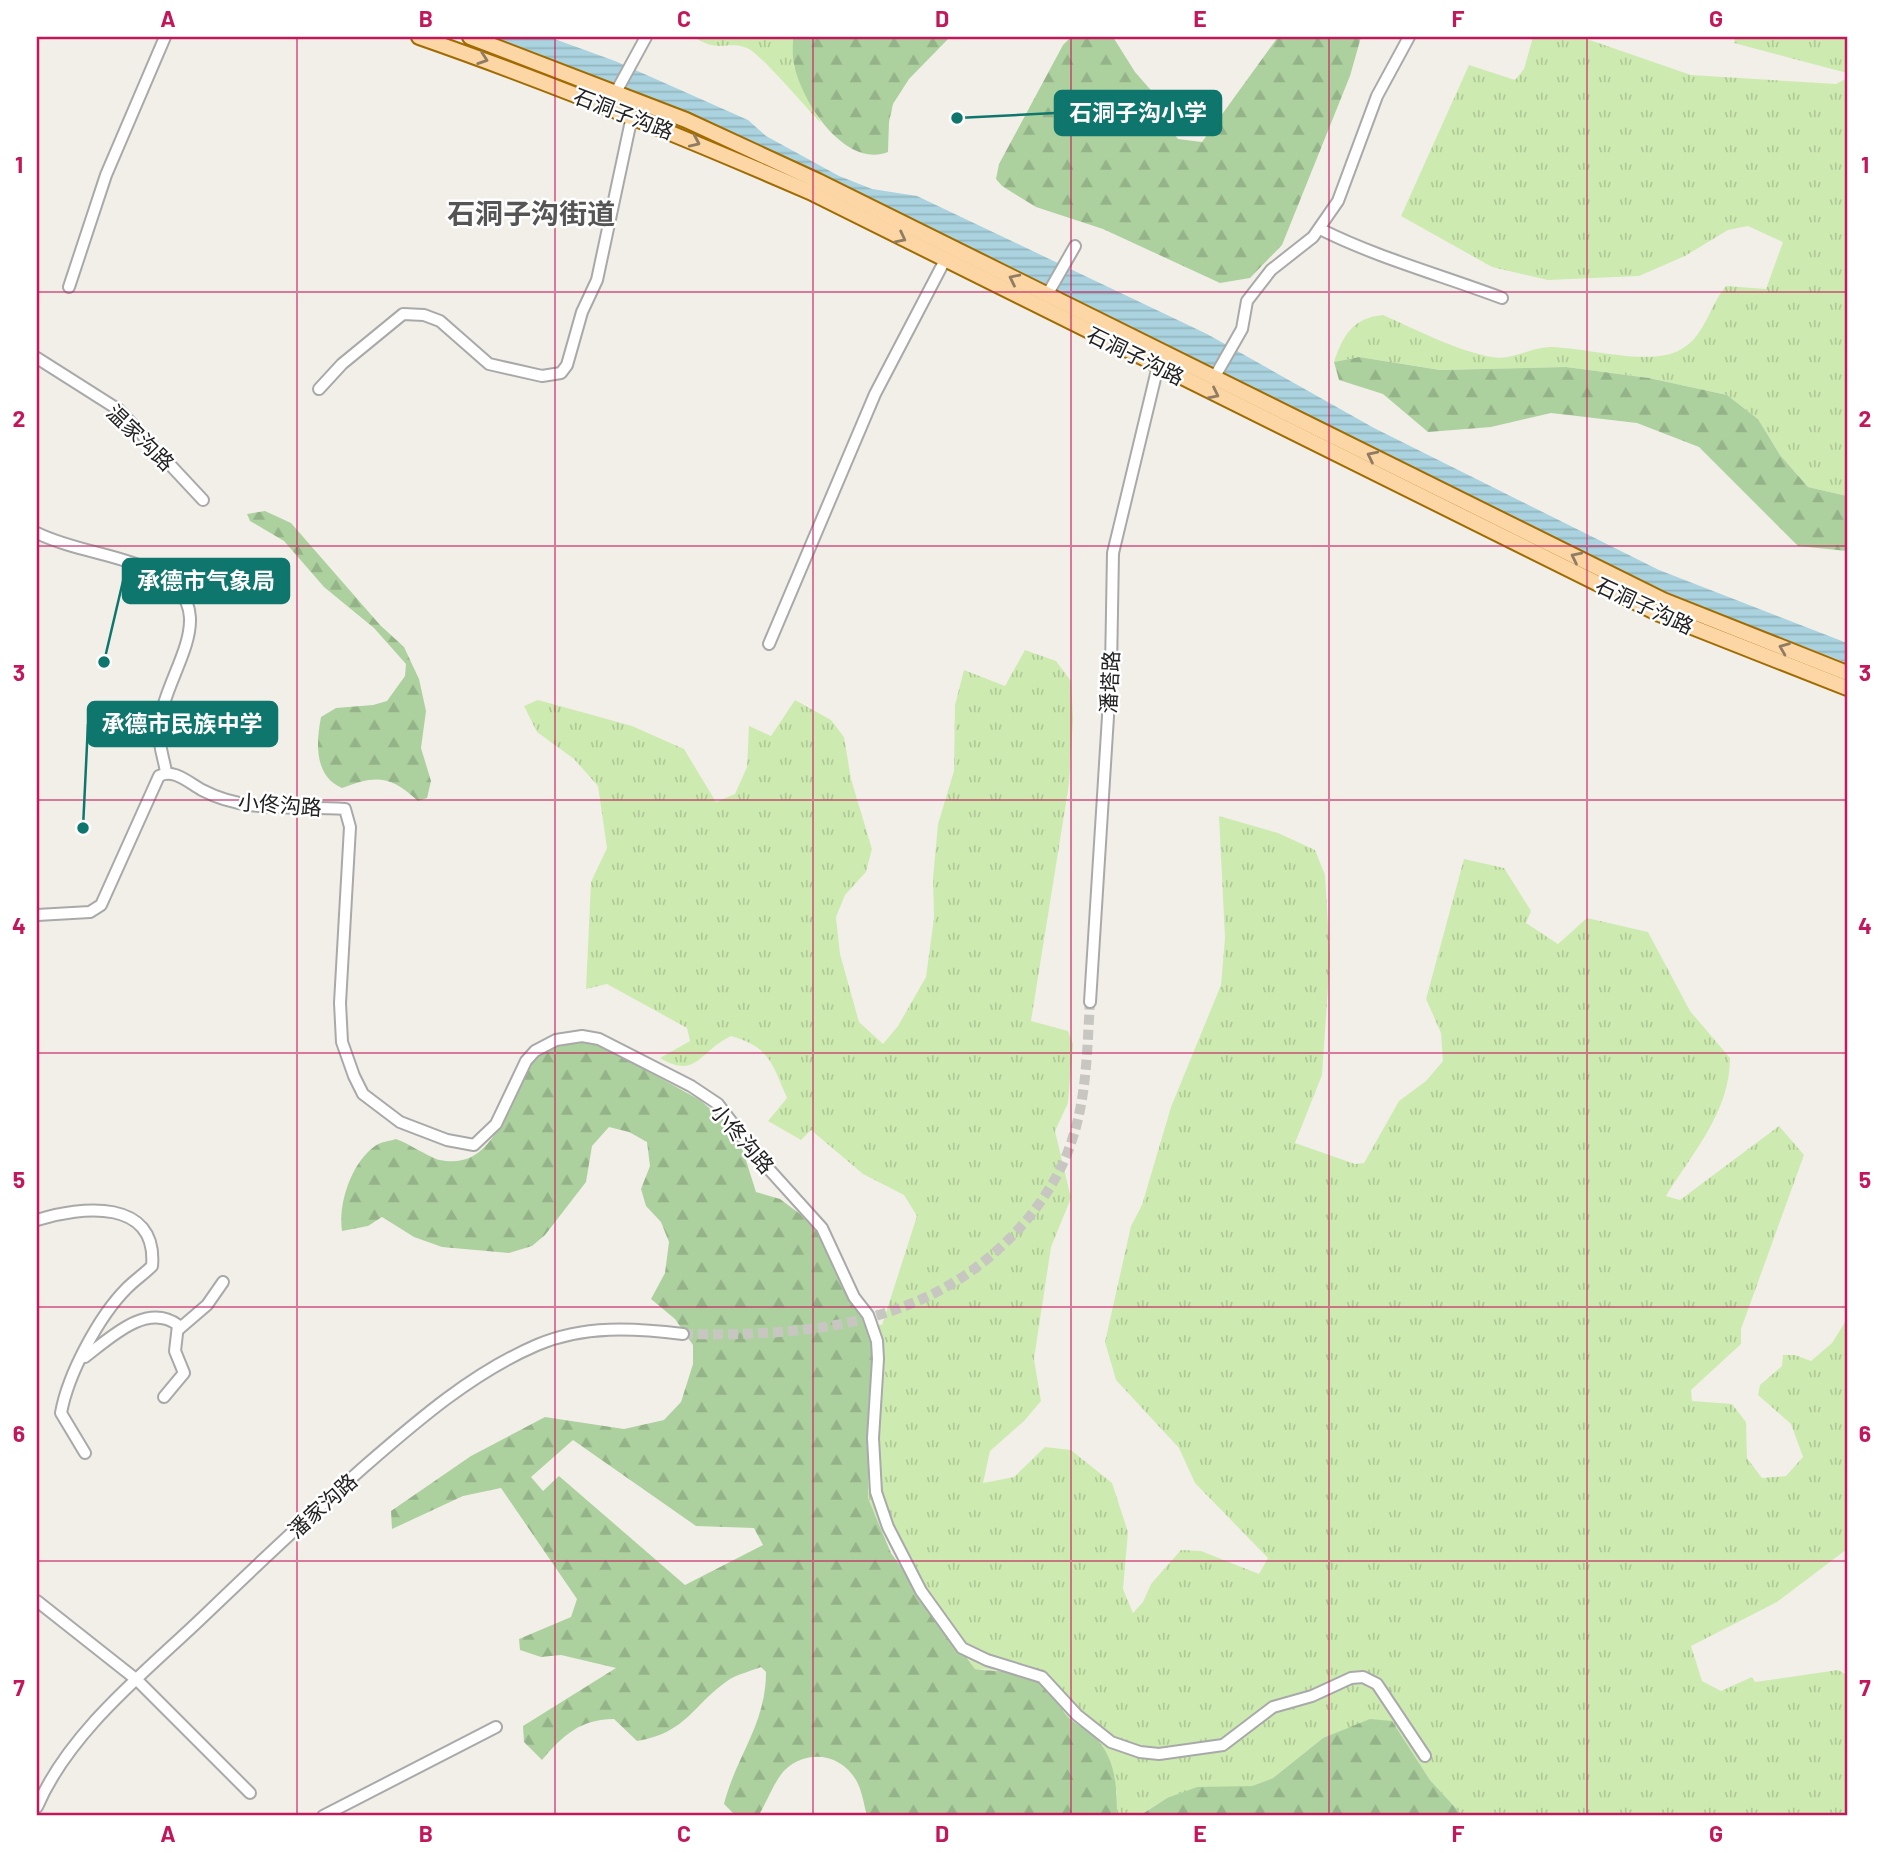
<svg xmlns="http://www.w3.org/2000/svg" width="1884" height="1853" font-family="Barlow,'Noto Sans SC',sans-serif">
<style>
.grass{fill:url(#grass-tufts)}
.forest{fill:url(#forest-firs);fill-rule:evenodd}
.water{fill:url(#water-rules)}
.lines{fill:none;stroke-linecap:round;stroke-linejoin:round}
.minor-tunnel{stroke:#c8c6c1;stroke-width:10;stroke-dasharray:10 5;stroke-linecap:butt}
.minor-casing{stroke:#a9a9a9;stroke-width:14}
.major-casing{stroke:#a06b00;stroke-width:18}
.minor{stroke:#fff;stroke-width:10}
.major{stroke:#fcd6a4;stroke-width:14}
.oneway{stroke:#8f7c63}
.grid{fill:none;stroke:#c2185b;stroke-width:2;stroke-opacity:0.55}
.labels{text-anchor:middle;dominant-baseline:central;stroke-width:5;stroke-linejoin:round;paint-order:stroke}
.street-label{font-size:21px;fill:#222;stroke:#fff}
.district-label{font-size:28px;font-weight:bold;fill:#555;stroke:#fff}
.leader{fill:none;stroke:#0f766e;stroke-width:2.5}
.callout-dot{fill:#0f766e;stroke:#fff;stroke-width:2.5}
.callout{fill:#0f766e;stroke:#0f766e;stroke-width:2.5}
.callout-label{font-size:23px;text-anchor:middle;font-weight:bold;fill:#fff}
.neatline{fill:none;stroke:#c2185b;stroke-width:2.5}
.grid-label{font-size:23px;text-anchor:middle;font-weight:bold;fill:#c2185b}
</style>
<defs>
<pattern id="grass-tufts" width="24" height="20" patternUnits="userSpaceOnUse" patternTransform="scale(1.75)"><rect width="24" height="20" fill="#cdebb0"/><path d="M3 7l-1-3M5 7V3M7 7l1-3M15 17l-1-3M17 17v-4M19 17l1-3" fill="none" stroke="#b0c997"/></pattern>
<pattern id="forest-firs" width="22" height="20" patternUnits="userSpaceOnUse" patternTransform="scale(1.75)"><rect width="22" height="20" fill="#add19e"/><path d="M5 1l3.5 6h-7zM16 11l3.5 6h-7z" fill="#95b388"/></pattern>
<pattern id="water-rules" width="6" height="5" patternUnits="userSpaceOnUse" patternTransform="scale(1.75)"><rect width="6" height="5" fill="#aad3df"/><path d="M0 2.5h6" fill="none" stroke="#92b5bf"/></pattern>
</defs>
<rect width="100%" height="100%" fill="#f2efe9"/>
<g class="grass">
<path d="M 694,37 L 793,37 L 794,66 L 821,123 C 806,108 761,54 747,48 C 727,40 719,54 694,37 Z"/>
<path d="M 1533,37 L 1581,37 L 1691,75 L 1836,84 L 1847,78 L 1847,496 L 1808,487 L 1780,455 L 1758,419 L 1727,395 L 1649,378 L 1566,367 L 1440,370 L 1359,357 L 1334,362 C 1343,335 1353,318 1383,315 C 1415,329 1457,351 1492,357 C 1512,361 1529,348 1549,347 C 1585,347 1649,367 1680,350 C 1705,337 1709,306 1726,286 L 1766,289 L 1783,242 L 1748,226 L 1728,230 L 1685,256 L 1639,276 L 1548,280 L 1492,267 L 1401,216 L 1469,65 L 1515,80 L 1524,69 Z"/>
<polygon points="1735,37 1847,37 1847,73 1734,43"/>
<path d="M 1025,650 L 1056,661 L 1071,681 L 1073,719 L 1069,784 L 1031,1021 L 1068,1031 L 1073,1044 L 1068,1103 L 1055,1131 L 1071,1198 L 1051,1247 L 1034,1359 L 1041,1401 L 1024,1421 L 990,1451 L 983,1483 L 1014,1477 L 1045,1447 L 1071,1450 L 1112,1483 L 1128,1532 L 1123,1589 L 1133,1613 L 1143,1602 L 1151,1584 L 1181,1550 L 1201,1551 L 1259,1574 L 1268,1558 L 1195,1483 L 1179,1448 L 1116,1380 L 1105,1342 L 1131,1226 L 1142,1205 L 1171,1107 L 1221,985 L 1225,938 L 1219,816 L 1278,833 L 1315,850 L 1325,875 L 1330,958 L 1322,1075 L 1295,1143 L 1355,1164 L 1364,1163 L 1399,1101 L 1426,1081 L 1443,1061 L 1441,1033 L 1426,999 L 1464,859 L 1504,868 L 1531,911 L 1526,923 L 1558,944 L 1587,918 L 1648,932 L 1690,1011 L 1730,1058 C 1730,1112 1693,1152 1666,1196 L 1680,1200 L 1779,1126 L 1804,1155 L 1741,1329 L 1741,1344 L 1691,1390 L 1692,1401 L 1732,1404 L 1746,1422 L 1747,1458 L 1762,1478 L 1786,1476 L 1803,1457 L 1791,1424 L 1758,1395 L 1760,1385 L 1782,1366 L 1783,1355 L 1795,1355 L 1811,1361 L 1832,1343 L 1847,1319 L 1847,1549 L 1777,1602 L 1691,1646 L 1702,1681 L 1721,1691 L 1752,1677 L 1755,1682 L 1838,1670 L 1847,1675 L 1847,1816 L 1463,1816 L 1430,1780 L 1392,1721 L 1323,1738 L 1273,1778 L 1252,1786 L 1167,1798 L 1138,1816 L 1117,1816 L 1117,1792 L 1094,1736 L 1067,1716 L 1055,1692 L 1003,1670 L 975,1669 C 944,1618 901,1577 878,1521 C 875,1513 869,1504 868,1496 C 861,1439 879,1381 868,1324 L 882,1325 L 917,1216 L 904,1195 L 863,1174 L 811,1130 L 801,1140 L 768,1121 L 787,1098 C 772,1064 770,1047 731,1036 C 699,1051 697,1080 660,1058 L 690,1041 L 687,1028 L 607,984 L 586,989 L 591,882 L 607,848 L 598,786 L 574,759 L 537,732 L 524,706 L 538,700 L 632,726 L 684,749 L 716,802 L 735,794 L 747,767 L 749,726 L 771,736 L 795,700 L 831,720 L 844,737 L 851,779 L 872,849 L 866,872 L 845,895 L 836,917 L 840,954 L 859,1022 L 883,1044 L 898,1026 L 926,977 L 934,918 L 933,878 L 938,824 L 954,771 L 955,705 L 964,670 L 1005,686 Z"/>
</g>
<g class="forest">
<path d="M 793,37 L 950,37 L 909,79 L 893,104 L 889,122 L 888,152 C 845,169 801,101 794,64 C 792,56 793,46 793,37 Z"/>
<polygon points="1071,37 1113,37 1135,72 1156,96 1162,120 1178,139 1202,142 1278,37 1361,37 1350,76 1282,245 1250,278 1220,283 1103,229 1036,207 1002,186 996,179 999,164 1063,45"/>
<polygon points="1359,357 1440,370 1566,367 1649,378 1727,395 1758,419 1780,455 1808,487 1847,496 1847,551 1798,546 1699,447 1637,423 1551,413 1491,427 1428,432 1383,394 1339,380 1334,362"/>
<path d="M 265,511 L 291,523 L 380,625 L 404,647 L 419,679 L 426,711 L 421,748 L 431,781 L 427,798 L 418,801 C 390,775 376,775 342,788 C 314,776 316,743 321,717 L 336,708 L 373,705 L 387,701 L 405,676 L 406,664 L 374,628 L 324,587 L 284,541 L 250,521 L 247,514 Z"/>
<path d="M 570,1041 L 602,1046 L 700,1100 L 737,1132 L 756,1192 L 780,1199 L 800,1214 L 824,1240 L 850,1300 L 868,1324 L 874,1355 L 868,1408 L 868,1498 L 891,1553 L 975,1669 C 996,1672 1018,1670 1038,1679 C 1055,1687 1057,1704 1068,1717 C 1075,1724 1086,1729 1094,1736 C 1116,1758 1117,1787 1117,1816 L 867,1816 C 864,1805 862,1790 856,1780 C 841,1754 808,1749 786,1769 C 774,1780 767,1803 758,1816 L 736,1816 L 724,1804 C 736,1756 766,1725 766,1672 L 761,1667 C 751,1671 739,1674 730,1679 C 693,1704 687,1733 637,1741 L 614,1719 C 581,1719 563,1735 542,1760 L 524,1742 L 523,1726 L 616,1668 L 561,1655 L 541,1657 L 520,1650 L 519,1639 L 571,1617 L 577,1599 L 501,1488 L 463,1496 L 392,1529 L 391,1511 L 471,1456 L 545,1417 L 624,1429 L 664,1420 L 681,1402 L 693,1364 L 693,1345 L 675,1319 L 651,1299 L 665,1273 L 669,1242 L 661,1222 L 646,1206 L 641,1189 L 650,1166 L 647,1142 L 629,1132 L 609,1127 L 592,1146 L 586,1182 L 545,1235 L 532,1246 L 509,1253 L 442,1247 L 414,1237 L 382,1217 L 368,1226 L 342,1231 C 338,1204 351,1163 375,1146 C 380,1142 390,1141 396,1139 C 408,1143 432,1159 440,1160 C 500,1173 509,1088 536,1057 C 543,1049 560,1045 570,1041 ZM 573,1440 L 696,1526 L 754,1528 L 763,1545 L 685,1585 L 559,1476 L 543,1491 L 531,1477 Z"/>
<polygon points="1370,1719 1392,1721 1430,1780 1463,1816 1139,1816 1167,1798 1197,1787 1252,1786 1273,1778 1323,1738"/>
</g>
<polygon class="water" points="479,37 549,37 615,61 748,120 766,136 839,176 872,189 917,196 1207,334 1374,428 1659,570 1847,643 1847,663 1669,595 1036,283 872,199"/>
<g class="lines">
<path class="minor-tunnel" d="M 683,1334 C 800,1336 918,1328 1006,1242 C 1035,1214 1060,1178 1072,1140 C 1087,1096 1087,1048 1090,1002"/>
<g class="minor-casing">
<g id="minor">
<polyline points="616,92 646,37"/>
<path d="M 1320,229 C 1378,258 1441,275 1502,298"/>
<polyline points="69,287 106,175 165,37"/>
<polyline points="1047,295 1075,246"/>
<polyline points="37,358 119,410 203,500"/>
<polyline points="1214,378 1242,329 1247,301 1271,270 1313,237 1338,201 1377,96 1409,37"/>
<polyline points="319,389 342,364 403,314 424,315 440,321 489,364 542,376 561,373 567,365 582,312 597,280 632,116"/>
<path d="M 37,533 C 74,551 118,554 153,571 C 231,610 162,671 159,730 C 158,743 164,759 166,772"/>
<polyline points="769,644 875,394 945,260"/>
<path d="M 37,915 L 90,912 L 101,905 L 159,776 C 174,768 189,783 202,790 C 247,814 297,805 345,809 L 350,827 L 340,1003 L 342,1042 L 354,1076 L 363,1094 L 400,1122 L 447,1140 L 474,1145 L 496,1124 L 526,1061 L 535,1051 L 556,1040 L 582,1036 L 599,1039 L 691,1086 L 718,1104 L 758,1157 L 822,1228 L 854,1297 L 868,1315 L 877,1341 L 878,1359 L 873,1438 L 876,1492 L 888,1527 L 921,1591 L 962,1648 L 987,1660 L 1042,1677 L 1077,1715 L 1111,1742 L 1140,1752 L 1159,1754 L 1223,1745 L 1273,1707 L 1312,1696 L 1351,1678 L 1363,1677 L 1377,1684 L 1425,1756"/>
<polyline points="1090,1002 1111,669 1113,553 1158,366"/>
<path d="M 37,1220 C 81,1206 158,1198 152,1266 C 144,1274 135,1280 127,1288 C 99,1316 68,1374 61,1413 L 85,1453"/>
<polyline points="179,1329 207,1305 223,1282"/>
<path d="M 85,1357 C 111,1337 147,1302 178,1325 L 175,1351 L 184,1373 L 164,1397"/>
<polyline points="37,1601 137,1680 250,1793"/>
<path d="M 37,1807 C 70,1730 147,1671 206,1614 C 258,1564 311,1514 365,1466 C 418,1420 472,1373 537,1345 C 584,1325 634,1328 683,1334"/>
<polyline points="323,1816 496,1727"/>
</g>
</g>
<g class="major-casing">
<g id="major">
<path d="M 419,37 C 551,83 681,136 810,192 L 1659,614 L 1847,688"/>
<polyline points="470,37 686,120 818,181 1663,600 1847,673"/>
</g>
</g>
<use href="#minor" class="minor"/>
<use href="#major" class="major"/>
</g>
<defs><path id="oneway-chevron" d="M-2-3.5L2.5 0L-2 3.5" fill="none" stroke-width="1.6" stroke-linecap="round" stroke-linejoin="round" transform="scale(1.75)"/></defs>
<g class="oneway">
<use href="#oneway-chevron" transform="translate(483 59) rotate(19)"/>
<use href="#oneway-chevron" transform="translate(695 142) rotate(24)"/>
<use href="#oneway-chevron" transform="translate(901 238) rotate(27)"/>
<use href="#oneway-chevron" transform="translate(1014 279) rotate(-154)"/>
<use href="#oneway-chevron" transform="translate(1214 394) rotate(26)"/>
<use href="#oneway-chevron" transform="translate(1372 456) rotate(-154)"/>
<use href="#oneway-chevron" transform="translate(1576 557) rotate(-154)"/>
<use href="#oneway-chevron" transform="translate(1784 648) rotate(-158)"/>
</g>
<path class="grid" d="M 297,37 L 297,1816M 555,37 L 555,1816M 813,37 L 813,1816M 1071,37 L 1071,1816M 1329,37 L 1329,1816M 1587,37 L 1587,1816M 37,292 L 1847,292M 37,546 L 1847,546M 37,800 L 1847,800M 37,1053 L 1847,1053M 37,1307 L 1847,1307M 37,1561 L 1847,1561"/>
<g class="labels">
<g class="street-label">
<text transform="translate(624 113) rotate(21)">石洞子沟路</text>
<text transform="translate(1136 355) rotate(26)">石洞子沟路</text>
<text transform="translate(141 437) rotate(44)">温家沟路</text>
<text transform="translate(1645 605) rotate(25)">石洞子沟路</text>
<text transform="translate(1109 682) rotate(-87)">潘塔路</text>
<text transform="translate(280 804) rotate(4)">小佟沟路</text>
<text transform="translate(743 1138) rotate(49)">小佟沟路</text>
<text transform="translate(322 1505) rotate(-42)">潘家沟路</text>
</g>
<g class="district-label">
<text x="531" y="213">石洞子沟街道</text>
</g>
</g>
<path class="leader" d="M957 118L1055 113M104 662L123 581M83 828L88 724"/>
<g class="callout-dot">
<circle cx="957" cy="118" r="7"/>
<circle cx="104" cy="662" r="7"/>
<circle cx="83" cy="828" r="7"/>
</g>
<g class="callout">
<rect x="1055" y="91" width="166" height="44" rx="7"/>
<rect x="123" y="559" width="166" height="44" rx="7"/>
<rect x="88" y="702" width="189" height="44" rx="7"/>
</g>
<g class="callout-label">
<text x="1138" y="121">石洞子沟小学</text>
<text x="206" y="589">承德市气象局</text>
<text x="182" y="732">承德市民族中学</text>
</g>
<rect width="1884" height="1853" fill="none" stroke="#ffffff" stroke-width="77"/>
<rect x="38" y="38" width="1808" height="1776" class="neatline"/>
<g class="grid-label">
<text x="168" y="27">A</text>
<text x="426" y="27">B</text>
<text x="684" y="27">C</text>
<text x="942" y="27">D</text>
<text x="1200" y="27">E</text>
<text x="1458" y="27">F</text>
<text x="1716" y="27">G</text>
<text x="19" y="173">1</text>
<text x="1865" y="173">1</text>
<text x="19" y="427">2</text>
<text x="1865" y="427">2</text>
<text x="19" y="681">3</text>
<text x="1865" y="681">3</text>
<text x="19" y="934">4</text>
<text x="1865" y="934">4</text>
<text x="19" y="1188">5</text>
<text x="1865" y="1188">5</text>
<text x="19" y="1442">6</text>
<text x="1865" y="1442">6</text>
<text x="19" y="1696">7</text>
<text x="1865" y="1696">7</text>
<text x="168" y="1842">A</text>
<text x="426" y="1842">B</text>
<text x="684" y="1842">C</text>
<text x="942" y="1842">D</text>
<text x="1200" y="1842">E</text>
<text x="1458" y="1842">F</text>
<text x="1716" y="1842">G</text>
</g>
</svg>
